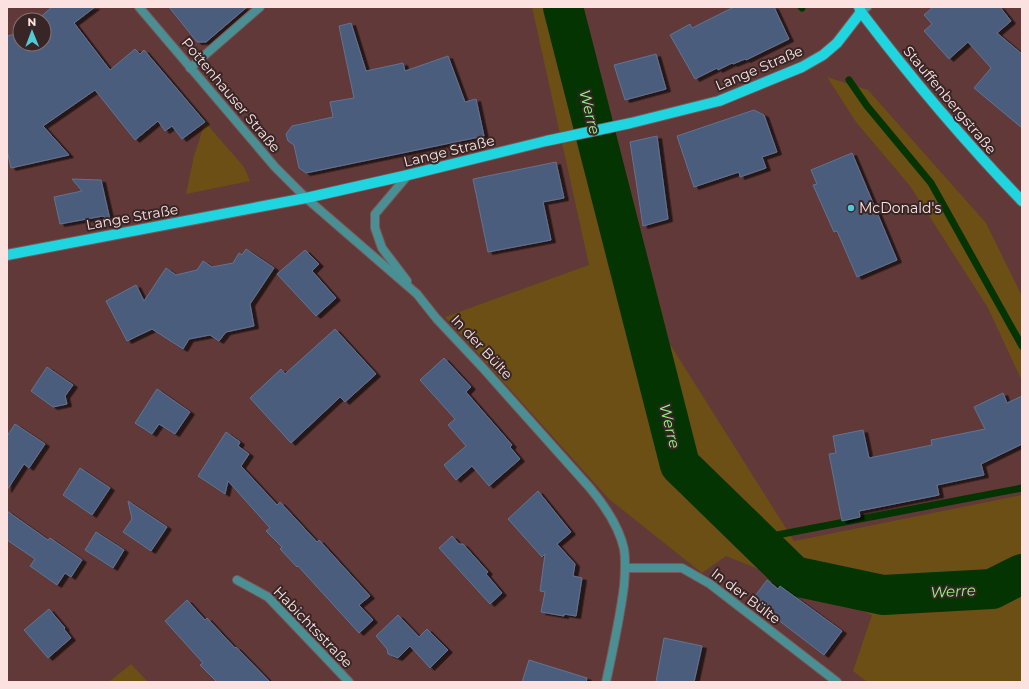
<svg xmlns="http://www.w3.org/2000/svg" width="1029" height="689" font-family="Montserrat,sans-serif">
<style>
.green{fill:#6b4f15}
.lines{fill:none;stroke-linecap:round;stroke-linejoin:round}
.stream{stroke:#043401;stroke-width:7}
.river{stroke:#043401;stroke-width:40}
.building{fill:#4c5d7c;stroke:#617393;filter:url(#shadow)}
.minor-casing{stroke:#7c5756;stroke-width:10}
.tertiary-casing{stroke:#7c5756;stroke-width:10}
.primary-casing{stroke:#7c5756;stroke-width:12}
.minor{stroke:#4a8f94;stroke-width:8}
.tertiary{stroke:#4a8f94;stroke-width:8}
.primary{stroke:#1fd5e0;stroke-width:10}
.poi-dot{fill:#51ccd5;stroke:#382626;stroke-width:1.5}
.labels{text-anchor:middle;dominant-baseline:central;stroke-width:4;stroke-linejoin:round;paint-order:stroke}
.street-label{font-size:14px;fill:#fbe2e1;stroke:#382626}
.poi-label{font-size:14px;fill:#fbe2e1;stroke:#382626;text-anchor:start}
.water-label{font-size:15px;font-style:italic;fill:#90fb84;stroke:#382626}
</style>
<defs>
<filter id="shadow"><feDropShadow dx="4.5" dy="2.5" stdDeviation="0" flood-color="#0009"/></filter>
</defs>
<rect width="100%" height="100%" fill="#603938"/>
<g class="green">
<polygon points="532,7 584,7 651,314 794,541 1022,495 1022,682 867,682 853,671 872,615 726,556 702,573 609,499 445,317 589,265"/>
<polygon points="827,77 868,90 986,223 1022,296 1022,381 988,308 910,186 856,122"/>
<polygon points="205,122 244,167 250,181 186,194 194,156"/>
<polygon points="131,664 148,682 109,682"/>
</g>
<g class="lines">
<g class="stream">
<polyline points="801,7 802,8"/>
<polyline points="849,80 867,106 931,183 1022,346"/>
<polyline points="756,539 1022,488"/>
</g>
<polyline class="river" points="563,7 680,465 794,576 883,595 992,589 1022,574"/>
</g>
<g class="building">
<polygon points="52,7 95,7 74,23 110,70 135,49 140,54 144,50 205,122 182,139 172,126 165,131 158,121 135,140 95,90 43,126 69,155 11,168 7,150 7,36 20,33 20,44 44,44 44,20 37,20"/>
<polygon points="169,7 247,7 206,42 197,42"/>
<polygon points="734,7 774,7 789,39 746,60 745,59 733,64 732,63 718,70 717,68 695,79 670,35 690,24 692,28"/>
<polygon points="933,7 1000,7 1011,21 997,33 1022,54 1022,128 974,88 991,68 968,42 949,59 924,31 932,24 924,15"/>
<polygon points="351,23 366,71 403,63 405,71 448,56 465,102 476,99 484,136 306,173 299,168 294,145 288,141 286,134 292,126 333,117 330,102 354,98 339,26"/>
<polygon points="656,54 666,89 625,100 614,65"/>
<polygon points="754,110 764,115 777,152 762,157 766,168 740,177 739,172 694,187 677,136"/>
<polygon points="657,136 668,219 643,226 630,142"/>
<polygon points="852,153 897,260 857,277 837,231 834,232 813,185 817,184 811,170"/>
<polygon points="556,162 564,198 543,202 551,240 488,252 473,179"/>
<polygon points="72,179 101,180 111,224 103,216 60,224 54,197 82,191"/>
<polygon points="246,249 274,268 250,304 254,326 226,332 219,341 210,335 189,339 183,349 152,329 127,341 106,301 136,285 144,301 166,268 176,275 197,270 203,261 212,267 233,263 239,253 242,255"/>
<polygon points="305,250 319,264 312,271 336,298 316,316 277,274"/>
<polygon points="335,329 376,374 345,402 340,397 291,443 250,398 281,369 285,374"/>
<polygon points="444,358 471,387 466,392 512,445 510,447 520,459 489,486 472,466 456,480 444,465 466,446 448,425 455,419 420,380"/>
<polygon points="47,367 73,385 65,396 67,404 53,407 31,391"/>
<polygon points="157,389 190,412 175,434 159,424 152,434 135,423"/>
<polygon points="1003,393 1007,403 1022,396 1022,444 981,464 984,475 937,485 939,495 859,511 860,517 842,521 829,454 836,453 833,436 863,430 869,458 932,445 931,440 985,429 974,407"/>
<polygon points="15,424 45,444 29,468 24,464 7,490 7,436"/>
<polygon points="226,432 240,442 238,446 249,454 241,466 277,505 280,502 317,542 319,540 370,596 359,605 373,620 359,633 298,566 297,567 280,549 282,547 266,531 270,528 228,481 225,494 198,476"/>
<polygon points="80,468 110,488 92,515 63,495"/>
<polygon points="538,491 571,532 557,544 575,564 573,576 582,578 576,616 564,614 564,616 541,612 545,592 540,591 545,554 542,557 508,519"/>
<polygon points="128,501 167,527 151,551 123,532 132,519"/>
<polygon points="7,511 48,540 50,538 82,560 71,577 65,573 57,585 30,566 35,559 7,540"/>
<polygon points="96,532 124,550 113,568 85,550"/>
<polygon points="452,536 459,544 463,544 488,572 486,574 502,593 490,604 439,548"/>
<polygon points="767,580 778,589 780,586 842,631 824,655 752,600"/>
<polygon points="187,600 205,620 207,618 235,648 236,647 270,682 217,682 200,665 203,663 165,621"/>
<polygon points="49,609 65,628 64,629 71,638 48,658 24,630"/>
<polygon points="398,615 419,637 427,629 448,650 430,668 410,646 398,658 388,654 387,649 376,636"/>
<polygon points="664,638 702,646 694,682 656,682"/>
<polygon points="529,660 587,678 586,682 522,682"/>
</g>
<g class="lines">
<g class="minor-casing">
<g id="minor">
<polyline points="861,12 867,7"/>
<polyline points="190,68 260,7"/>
<polyline points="625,568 682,568 710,584 837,682"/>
<polyline points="237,580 268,597 349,682"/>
</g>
</g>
<g class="tertiary-casing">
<g id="tertiary">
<path d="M 139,7 L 275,167 L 306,198 L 417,294 L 436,318 L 482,367 L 590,488 C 605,506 619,526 624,549 C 626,561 625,574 624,586 C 620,618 613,650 606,682"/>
<polyline points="407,281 382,248 375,228 375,214 408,175"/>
</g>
</g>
<g class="primary-casing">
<g id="primary">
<path d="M 859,7 L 861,12 C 911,78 965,142 1022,201"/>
<polyline points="7,255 306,198 408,175 546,141 631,123 719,101 802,67 823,55 837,43 861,12"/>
</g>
</g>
<use href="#minor" class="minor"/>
<use href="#tertiary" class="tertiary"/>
<use href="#primary" class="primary"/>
</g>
<circle class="poi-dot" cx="851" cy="208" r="4"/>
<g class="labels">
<g class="street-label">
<text transform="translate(759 68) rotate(-23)">Lange Straße</text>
<text transform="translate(231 95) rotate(50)">Pottenhauser Straße</text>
<text transform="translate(950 100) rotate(50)">Stauffenbergstraße</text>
<text transform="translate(449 151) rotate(-14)">Lange Straße</text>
<text transform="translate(132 217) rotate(-10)">Lange Straße</text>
<text transform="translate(482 347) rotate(47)">In der Bülte</text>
<text transform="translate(746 596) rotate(37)">In der Bülte</text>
<text transform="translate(313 627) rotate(46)">Habichtsstraße</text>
</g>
<g class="poi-label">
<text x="859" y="208">McDonald's</text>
</g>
<g class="water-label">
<text transform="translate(590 112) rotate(76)">Werre</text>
<text transform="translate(670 426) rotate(76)">Werre</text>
<text transform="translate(953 591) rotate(-3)">Werre</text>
</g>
</g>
<rect width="1029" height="689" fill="none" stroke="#fbe2e1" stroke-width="16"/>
<g transform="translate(32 32) rotate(359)"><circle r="19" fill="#382626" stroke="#867171"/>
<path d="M0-3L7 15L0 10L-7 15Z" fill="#51ccd5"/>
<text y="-6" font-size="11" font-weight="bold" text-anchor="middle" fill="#fbe2e1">N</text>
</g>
</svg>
